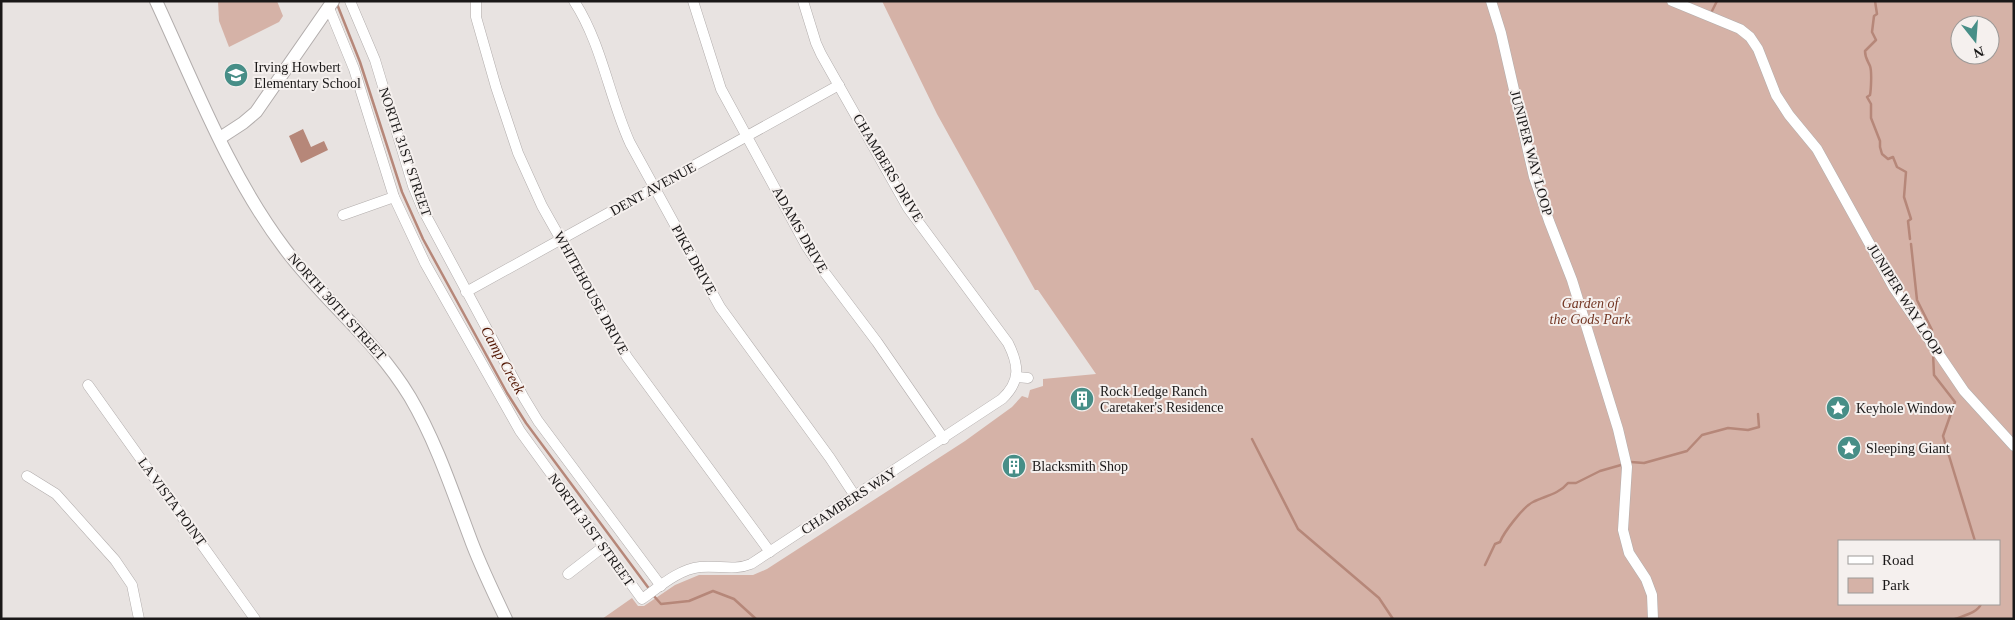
<svg xmlns="http://www.w3.org/2000/svg" width="2015" height="620" font-family="Georgia,serif">
<style>
.green{fill:#d5b2a7;fill-rule:evenodd}
.water{fill:#b68779}
.lines{fill:none;stroke-linecap:round;stroke-linejoin:round}
.stream{stroke:#b68779;stroke-width:2.5}
.minor-casing{stroke:#b2adac;stroke-width:11}
.major-casing{stroke:#b2adac;stroke-width:14}
.minor{stroke:#fff;stroke-width:10}
.major{stroke:#fff;stroke-width:12}
.labels{text-anchor:middle;dominant-baseline:central;stroke-width:4;stroke-linejoin:round;paint-order:stroke}
.poi-label{font-size:14px;fill:#1a1818;stroke:#f5f0ee;text-anchor:start}
.street-label{font-size:14px;fill:#1a1818;stroke:#f5f0ee}
.park-label{font-size:14px;font-style:italic;fill:#733623;stroke:#f5f0ee}
.water-label{font-size:15px;font-style:italic;fill:#531805;stroke:#f5f0ee}
</style>
<rect width="100%" height="100%" fill="#e8e3e1"/>
<g class="green">
<polygon points="218,1 277,1 283,16 279,22 229,47 219,21"/>
<path d="M 882,1 L 2014,1 L 2014,619 L 602,619 L 632,598 L 638,606 L 644,606 L 675,585 L 699,575 L 753,575 L 767,569 L 965,441 L 1012,407 L 1022,396 L 1028,398 L 1030,390 L 1043,386 L 1043,379 L 1096,374 L 1038,290 L 1035,290 L 937,114 ZM 1960,25 L 1990,25 L 1990,55 L 1960,55 ZM 1839,541 L 1999,541 L 1999,604 L 1839,604 Z"/>
</g>
<polygon class="water" points="303,129 311,147 324,141 328,150 301,163 289,136"/>
<g class="lines">
<g class="stream">
<path d="M 1875,1 L 1877,14 L 1874,16 L 1872,32 L 1876,40 L 1865,51 C 1865,58 1868,61 1870,66 C 1872,71 1871,90 1870,95 L 1867,97 L 1871,104 L 1871,118 L 1880,141 L 1880,147 L 1882,154 L 1888,159 L 1893,157 L 1897,167 L 1906,172 L 1904,197 L 1911,219 L 1908,221 L 1910,239"/>
<polyline points="337,4 360,62 402,192 423,239 507,393 526,423 650,590"/>
<polyline points="1712,11 1717,1"/>
<polyline points="1911,244 1917,300 1932,330"/>
<polyline points="1933,353 1934,375 1955,402 1943,436 1975,541"/>
<polyline points="1252,439 1298,529 1379,598 1393,619"/>
<polyline points="1631,462 1644,463 1687,451 1702,435 1728,428 1748,430 1759,427 1758,414"/>
<path d="M 1485,565 L 1495,544 L 1500,542 C 1504,532 1523,507 1533,502 C 1545,496 1559,494 1568,483 L 1576,483 L 1600,471 L 1621,465"/>
<polyline points="653,595 661,604 689,601 713,591 734,599 756,619"/>
<path d="M 1955,619 C 1965,615 1977,613 1981,604"/>
</g>
<g class="minor-casing">
<g id="minor">
<polyline points="350,1 375,60 413,186 423,210 524,398 538,421 661,586"/>
<polyline points="476,1 476,17 496,87 518,153 542,206 627,357 770,552"/>
<path d="M 574,1 C 602,44 609,97 630,143 L 720,307 L 830,458 L 855,496"/>
<polyline points="693,1 721,89 807,247 822,269 877,342 944,439"/>
<polyline points="1491,1 1501,33 1534,177 1549,221 1572,280 1618,429 1627,467 1623,530 1629,553 1646,579 1652,595 1653,619"/>
<polyline points="1672,1 1740,29 1750,37 1758,49 1776,95 1789,115 1817,149 1894,288 1964,391 2014,446"/>
<path d="M 329,8 L 354,69 L 394,197 L 425,263 L 520,431 L 642,599 C 659,587 679,569 700,567 C 718,565 734,571 751,564 L 1002,399 C 1021,381 1019,365 1008,343 L 908,208 L 821,54 L 816,43 L 803,1"/>
<polyline points="343,215 394,197"/>
<polyline points="466,292 839,85"/>
<polyline points="1017,377 1028,378"/>
<polyline points="88,385 255,619"/>
<polyline points="27,476 56,494 115,560 132,585 139,619"/>
<polyline points="568,574 603,547"/>
</g>
</g>
<g class="major-casing">
<g id="major">
<path d="M 156,1 C 195,85 229,175 285,249 C 325,302 375,339 410,397 C 437,443 453,493 472,543 C 482,569 494,594 506,619"/>
<polyline points="220,138 243,123 256,112 333,1"/>
</g>
</g>
<use href="#minor" class="minor"/>
<use href="#major" class="major"/>
</g>
<defs>
<g id="school-disc" transform="scale(1.25)"><circle r="9.5" fill="#478e87" stroke="#f5f0ee"/><path d="M0-5L7-2L0 1L-7-2ZM-4 1L0 2.5L4 1V4Q0 6-4 4Z" fill="#fff"/></g>
<g id="building-disc" transform="scale(1.25)"><circle r="9.5" fill="#478e87" stroke="#f5f0ee"/><path d="M-4-6H4V6H1V3H-1V6H-4ZM-2.5-4.3h1.7v1.8h-1.7ZM.8-4.3h1.7v1.8H.8ZM-2.5-1h1.7V.8h-1.7ZM.8-1h1.7V.8H.8Z" fill="#fff"/></g>
<g id="sight-disc" transform="scale(1.25)"><circle r="9.5" fill="#478e87" stroke="#f5f0ee"/><path d="M0-6L1.8-2.2L6-1.7L2.9 1.2L3.7 5.4L0 3.3L-3.7 5.4L-2.9 1.2L-6-1.7L-1.8-2.2Z" fill="#fff"/></g>
</defs>
<g fill-rule="evenodd">
<use href="#school-disc" x="236" y="75"/>
<use href="#building-disc" x="1082" y="399"/>
<use href="#sight-disc" x="1838" y="408"/>
<use href="#sight-disc" x="1849" y="448"/>
<use href="#building-disc" x="1014" y="466"/>
</g>
<g class="labels">
<g class="poi-label">
<text x="254" y="67">Irving Howbert<tspan x="254" dy="16">Elementary School</tspan></text>
<text x="1100" y="391">Rock Ledge Ranch<tspan x="1100" dy="16">Caretaker's Residence</tspan></text>
<text x="1856" y="408">Keyhole Window</text>
<text x="1866" y="448">Sleeping Giant</text>
<text x="1032" y="466">Blacksmith Shop</text>
</g>
<g class="street-label">
<text transform="translate(405 152) rotate(71)">NORTH 31ST STREET</text>
<text transform="translate(1531 153) rotate(75)">JUNIPER WAY LOOP</text>
<text transform="translate(888 168) rotate(59)">CHAMBERS DRIVE</text>
<text transform="translate(653 189) rotate(-29)">DENT AVENUE</text>
<text transform="translate(800 230) rotate(60)">ADAMS DRIVE</text>
<text transform="translate(694 260) rotate(61)">PIKE DRIVE</text>
<text transform="translate(591 293) rotate(61)">WHITEHOUSE DRIVE</text>
<text transform="translate(1905 300) rotate(58)">JUNIPER WAY LOOP</text>
<text transform="translate(337 307) rotate(48)">NORTH 30TH STREET</text>
<text transform="translate(849 501) rotate(-33)">CHAMBERS WAY</text>
<text transform="translate(172 502) rotate(54)">LA VISTA POINT</text>
<text transform="translate(591 530) rotate(54)">NORTH 31ST STREET</text>
</g>
<g class="park-label">
<text x="1590" y="303">Garden of<tspan x="1590" dy="16">the Gods Park</tspan></text>
</g>
<g class="water-label">
<text transform="translate(503 360) rotate(61)">Camp Creek</text>
</g>
</g>
<rect width="2015" height="620" fill="none" stroke="#1a1818" stroke-width="5"/>
<rect x="1838" y="540" width="162" height="65" fill="#f5f0ee" stroke="#9d9a98"/>
<rect x="1848" y="556" width="25" height="8" fill="#ffffff" stroke="#9d9a98"/>
<text x="1882" y="565" font-size="15" fill="#1a1818">Road</text>
<rect x="1848" y="578" width="25" height="15" fill="#d5b2a7" stroke="#9d9a98"/>
<text x="1882" y="590" font-size="15" fill="#1a1818">Park</text>
<g transform="translate(1975 40) rotate(163)"><circle r="24" fill="#f5f0ee" stroke="#9d9a98"/>
<path d="M0-4L9 19L0 12L-9 19Z" fill="#478e87"/>
<text y="-8" font-size="14" font-weight="bold" text-anchor="middle" fill="#1a1818">N</text>
</g>
</svg>
